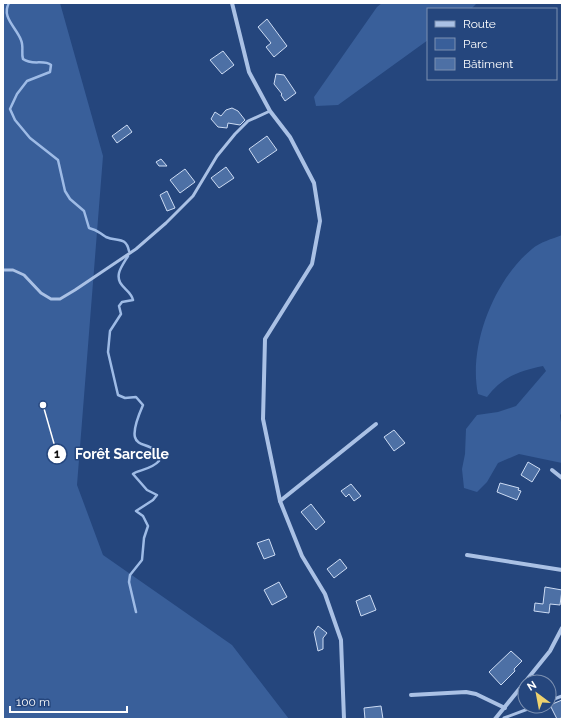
<svg xmlns="http://www.w3.org/2000/svg" width="565" height="722" font-family="Raleway,sans-serif">
<style>
.green{fill:#395f9a}
.lines{fill:none;stroke-linecap:round;stroke-linejoin:round}
.stream{stroke:#9ebbe6;stroke-width:2.5}
.building{fill:#4d70a5;stroke:#cddcf4}
.service{stroke:#aac1e5;stroke-width:3}
.minor{stroke:#aac1e5;stroke-width:4}
.leader{fill:none;stroke:#fff;stroke-width:1.5}
.callout-dot{fill:#fff;stroke:#25467d;stroke-width:1.5}
.mark-label{font-size:12px;text-anchor:middle;font-weight:bold;fill:#111}
.callout-label{font-size:14px;text-anchor:middle;font-weight:bold;fill:#fff;stroke:#25467d;stroke-width:3;stroke-linejoin:round;paint-order:stroke}
</style>
<rect width="100%" height="100%" fill="#25467d"/>
<g class="green">
<polygon points="3,3 60,3 103,156 77,485 103,555 232,645 289,719 3,719"/>
<polygon points="382,3 477,3 471,9 428,9 428,40 338,105 316,106 314,97 377,7"/>
<path d="M 562,235 L 562,413 L 560,415 L 562,429 L 562,463 L 519,454 L 498,463 L 487,482 L 477,492 L 464,488 L 462,469 L 465,454 L 466,429 L 477,415 L 498,412 L 516,406 L 546,371 L 543,366 C 519,371 502,377 487,397 L 478,394 C 468,346 494,280 532,249 C 540,242 552,239 562,235 Z"/>
</g>
<g class="lines">
<g class="stream">
<path d="M 9,3 C 1,17 16,27 21,40 C 24,47 21,53 23,59 C 32,66 44,59 51,65 L 50,72 L 27,81 L 17,94 L 10,109 L 15,120 L 30,138 L 58,160 L 65,191 L 70,199 L 84,211 L 89,228 C 98,230 99,233 106,237 C 117,242 126,236 129,251"/>
<path d="M 128,256 C 125,261 120,268 119,273 C 116,287 131,289 133,300 L 122,302 L 119,306 L 121,314 L 110,331 L 108,352 L 118,395 L 125,398 L 136,397 L 143,405 C 118,462 156,432 159,461 C 151,470 137,470 133,474 L 147,490 L 157,495 L 153,500 L 136,511 L 143,516 L 148,526 L 144,538 L 142,560 L 130,575 L 129,582 L 136,612"/>
</g>
</g>
<g class="building">
<polygon points="267,19 287,46 274,57 266,47 271,43 258,27"/>
<polygon points="223,51 234,65 222,74 210,60"/>
<polygon points="276,74 284,75 296,93 285,101 281,95 282,94 274,84"/>
<polygon points="232,108 238,111 245,120 240,125 228,123 227,128 218,127 211,119 215,112 221,116 226,110"/>
<polygon points="127,125 132,132 117,143 112,136"/>
<polygon points="267,136 277,150 258,163 249,149"/>
<polygon points="161,159 167,166 159,166 156,162"/>
<polygon points="226,167 234,178 219,188 211,178"/>
<polygon points="185,169 195,182 180,193 170,180"/>
<polygon points="167,191 175,208 167,211 160,195"/>
<polygon points="394,430 405,443 394,451 384,437"/>
<polygon points="528,462 540,469 532,482 521,475"/>
<polygon points="500,483 519,488 518,490 521,491 517,500 497,492"/>
<polygon points="351,484 361,496 354,501 349,494 346,497 341,491"/>
<polygon points="311,504 325,522 316,530 301,512"/>
<polygon points="269,539 275,555 264,559 257,543"/>
<polygon points="340,559 347,568 334,578 327,569"/>
<polygon points="279,582 287,597 272,605 264,590"/>
<polygon points="545,587 562,590 560,605 550,604 549,613 534,611 535,603 543,604"/>
<polygon points="370,595 376,610 361,616 356,601"/>
<polygon points="318,626 327,633 323,638 323,649 318,651 314,632"/>
<polygon points="511,651 522,661 514,669 515,671 501,685 489,672"/>
<polygon points="562,700 562,718 557,719 550,705"/>
<polygon points="381,706 383,719 365,719 364,708"/>
</g>
<g class="lines">
<g class="service">
<polyline points="3,270 13,270 24,275 41,293 51,299 60,299 75,290 136,249 166,223 193,196 217,156 235,134 248,121 270,111"/>
<polyline points="549,701 562,696"/>
<polyline points="504,718 536,706"/>
</g>
<g class="minor">
<polyline points="232,3 249,72 270,111 290,137 314,183 320,221 312,264 265,339 263,419 280,501 302,556 325,594 341,640 344,719"/>
<polyline points="552,470 562,478"/>
<polyline points="280,501 376,424"/>
<polyline points="467,555 562,570"/>
<polyline points="525,682 550,651 562,628"/>
<polyline points="411,695 466,692 476,694 505,708"/>
<polyline points="495,719 525,682"/>
</g>
</g>
<path class="leader" d="M43 405L57 454"/>
<g class="callout-dot">
<circle cx="43" cy="405" r="4"/>
<circle cx="57" cy="454" r="10"/>
</g>
<g class="mark-label">
<text x="57" y="458">1</text>
</g>
<g class="callout-label">
<text x="122" y="459">Forêt Sarcelle</text>
</g>
<rect width="565" height="722" fill="none" stroke="#ffffff" stroke-width="8"/>
<rect x="427" y="8" width="130" height="72" fill="#25467d" stroke="#7c90b1"/>
<rect x="435" y="21" width="20" height="6" fill="#aac1e5" stroke="#7c90b1"/>
<text x="463" y="28" font-size="12" fill="#ffffff">Route</text>
<rect x="435" y="38" width="20" height="12" fill="#395f9a" stroke="#7c90b1"/>
<text x="463" y="48" font-size="12" fill="#ffffff">Parc</text>
<rect x="435" y="58" width="20" height="12" fill="#4d70a5" stroke="#7c90b1"/>
<text x="463" y="68" font-size="12" fill="#ffffff">Bâtiment</text>
<g transform="translate(537 694) rotate(328)"><circle r="19" fill="#25467d" stroke="#7c90b1"/>
<path d="M0-3L7 15L0 10L-7 15Z" fill="#eed26e"/>
<text y="-6" font-size="11" font-weight="bold" text-anchor="middle" fill="#ffffff">N</text>
</g>
<path d="M10 706v6h117v-6" fill="none" stroke="#ffffff" stroke-width="2"/>
<text x="16" y="706" font-size="12" fill="#ffffff" stroke="#25467d" stroke-width="3" paint-order="stroke">100 m</text>
</svg>
